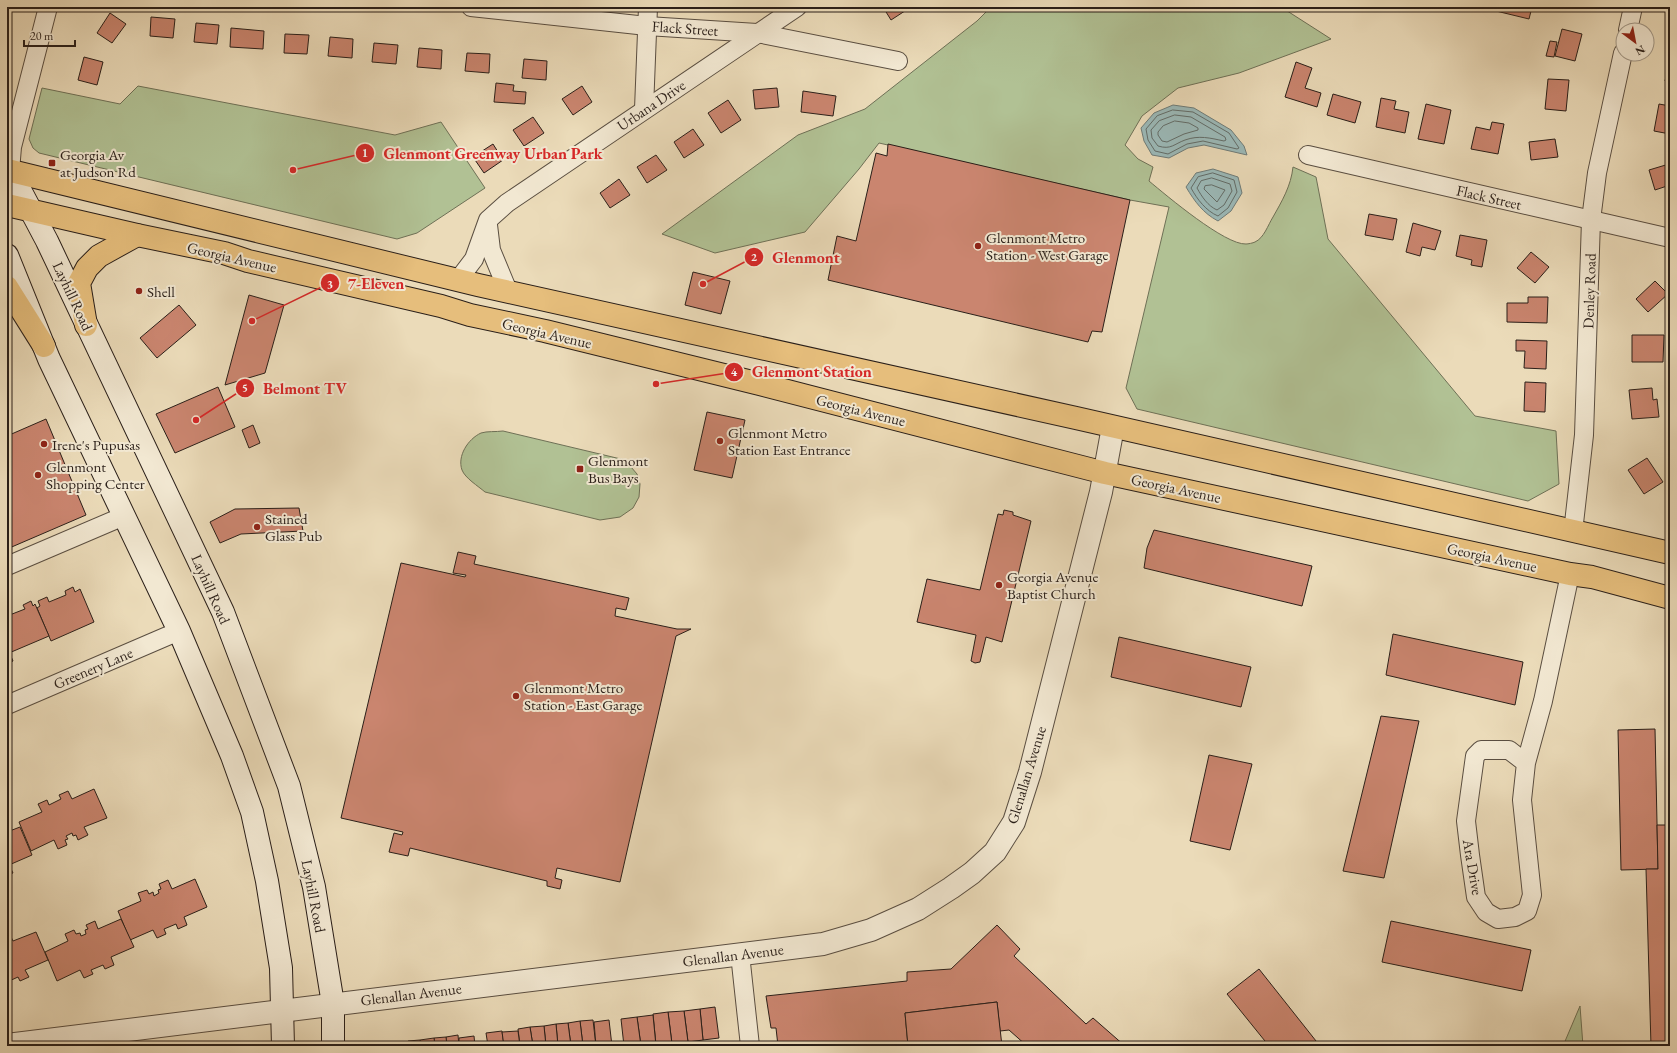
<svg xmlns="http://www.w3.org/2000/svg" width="1677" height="1053" font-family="'EB Garamond',serif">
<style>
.green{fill:#b1c194;stroke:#6e7056}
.water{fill:#9bb9b8;stroke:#6e7b78}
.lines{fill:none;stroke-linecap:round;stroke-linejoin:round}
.shore{stroke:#626c68;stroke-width:1}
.building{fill:#ca856f;stroke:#2a1f19}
.minor-casing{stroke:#5a4e41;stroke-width:20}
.tertiary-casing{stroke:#5a4e41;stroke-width:24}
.secondary-casing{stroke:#2a1f19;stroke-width:24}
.primary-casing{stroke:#2a1f19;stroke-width:24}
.minor{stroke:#f2e8d2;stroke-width:18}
.tertiary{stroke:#f2e8d2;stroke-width:22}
.secondary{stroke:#f2e8d2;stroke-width:22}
.primary{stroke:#e6be7c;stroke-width:22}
.poi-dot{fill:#8f2418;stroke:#f2e8d2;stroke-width:1.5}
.labels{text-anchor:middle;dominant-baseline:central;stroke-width:4;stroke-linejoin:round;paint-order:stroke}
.street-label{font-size:15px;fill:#2a1f19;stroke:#f2e8d2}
.poi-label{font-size:15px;fill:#2a1f19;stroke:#f2e8d2;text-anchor:start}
.leader{fill:none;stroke:#d62828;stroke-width:1.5}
.callout-dot{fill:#d62828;stroke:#f2e8d2;stroke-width:1.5}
.mark-label{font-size:12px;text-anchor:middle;font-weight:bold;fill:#fff}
.callout-label{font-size:16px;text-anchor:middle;font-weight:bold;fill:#d62828;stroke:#f2e8d2;stroke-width:4;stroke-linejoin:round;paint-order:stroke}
</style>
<rect width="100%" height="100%" fill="#ebdbb9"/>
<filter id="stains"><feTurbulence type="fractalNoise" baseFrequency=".005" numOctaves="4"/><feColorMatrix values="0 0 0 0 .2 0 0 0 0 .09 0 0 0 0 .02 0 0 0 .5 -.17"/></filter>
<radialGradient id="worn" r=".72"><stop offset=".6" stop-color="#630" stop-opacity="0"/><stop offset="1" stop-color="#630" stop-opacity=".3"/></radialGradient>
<g class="green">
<path d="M 991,7 L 1281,7 L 1331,39 L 1239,73 L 1178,88 L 1142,116 L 1125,145 L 1138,159 L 1153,167 L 1149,181 C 1167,196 1225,245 1246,244 C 1248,244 1253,243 1255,242 C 1264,238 1268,225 1273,217 C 1282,201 1291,186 1293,167 L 1316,177 L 1328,239 L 1475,416 L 1556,431 L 1559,484 L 1528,501 L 1137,409 L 1126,388 L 1169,207 L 1130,200 L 879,143 L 859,169 L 805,232 L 715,253 L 662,234 L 798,135 L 865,109 L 977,21 Z"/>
<polygon points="138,86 395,135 441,122 485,188 417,233 397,239 39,153 33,148 29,139 42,88 120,104"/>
<path d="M 503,431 L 625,460 L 637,474 L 640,484 L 639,497 L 633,508 L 620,517 L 600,520 L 485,492 C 478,486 465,478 462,470 C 457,456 468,439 481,433 C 487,431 496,432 503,431 Z"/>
<polygon points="1580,1006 1583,1046 1563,1046"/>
</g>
<g class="water">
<polygon points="1173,105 1194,108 1231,130 1244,146 1247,155 1204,145 1188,148 1169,158 1152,155 1144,141 1141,128 1154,113"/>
<path d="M 1213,169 L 1238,177 L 1242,193 L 1231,211 L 1218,221 C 1203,213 1195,202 1186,187 L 1196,173 Z"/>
</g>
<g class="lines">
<g class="shore">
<polygon points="1173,110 1193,112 1229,133 1239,148 1237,149 1203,141 1187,144 1168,154 1155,151 1148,140 1146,129 1157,116"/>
<path d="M 1175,115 L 1191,117 L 1225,137 L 1226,140 L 1224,141 C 1210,138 1199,135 1185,140 C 1174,144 1171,150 1158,146 L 1152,138 L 1151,130 L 1159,121 Z"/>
<polygon points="1175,121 1189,123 1198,128 1198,130 1184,134 1167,142 1162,141 1158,135 1158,132 1163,126"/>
<path d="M 1213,173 L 1234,180 L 1237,192 L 1228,208 L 1218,216 C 1206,211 1197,199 1191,188 L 1198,177 Z"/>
<path d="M 1212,178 L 1230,184 L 1232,191 L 1224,205 L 1217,210 C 1208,206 1202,197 1197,188 L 1201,181 Z"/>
<polygon points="1212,185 1225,190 1217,202 1204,189 1205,186"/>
</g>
</g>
<g class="building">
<polygon points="883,7 911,7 891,20"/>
<polygon points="1497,7 1532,7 1529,19 1496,11"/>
<polygon points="110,13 126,24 112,43 97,33"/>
<polygon points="151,17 175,19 173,38 150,36"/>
<polygon points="196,23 219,25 217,44 194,42"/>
<polygon points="231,28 264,31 263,49 230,47"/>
<polygon points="1562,29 1582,34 1575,61 1555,56"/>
<polygon points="285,34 309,35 307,54 284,53"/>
<polygon points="330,37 353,39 352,58 328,56"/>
<polygon points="1550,41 1557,42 1554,57 1546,56"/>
<polygon points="374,43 398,45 396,64 372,62"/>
<polygon points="419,48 442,50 441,69 417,67"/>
<polygon points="467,53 490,54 489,73 465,71"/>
<polygon points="84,57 103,62 97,85 78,80"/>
<polygon points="524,59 547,61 546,80 522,78"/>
<polygon points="1670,60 1670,83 1665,81"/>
<polygon points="1296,62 1312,68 1305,88 1321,93 1317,107 1285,97"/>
<polygon points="1548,79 1569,80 1566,111 1545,109"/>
<polygon points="496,83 514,85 513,91 526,92 525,104 494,102"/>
<polygon points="582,86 592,102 573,115 562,99"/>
<polygon points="777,88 779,107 755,109 753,90"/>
<polygon points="803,91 836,96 833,116 801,112"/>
<polygon points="1333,94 1361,102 1355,123 1327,115"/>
<polygon points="1381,98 1396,101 1394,109 1409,112 1405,133 1376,127"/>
<polygon points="728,100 741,120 721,133 708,113"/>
<polygon points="1426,104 1451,110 1444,144 1418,139"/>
<polygon points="1659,104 1670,106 1670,134 1654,131"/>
<polygon points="533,117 544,133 524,146 513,130"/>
<polygon points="1492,122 1504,124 1498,154 1471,149 1476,127 1490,130"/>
<polygon points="693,129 704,145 684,158 674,142"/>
<polygon points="1555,139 1558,157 1531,160 1529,142"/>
<polygon points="493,144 503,160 484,173 473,157"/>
<polygon points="888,144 1130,200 1102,332 1092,331 1088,342 828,280 837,236 856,241 876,153 887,156"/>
<polygon points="656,155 667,170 647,183 637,167"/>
<polygon points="1669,164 1670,185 1655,190 1649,170"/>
<polygon points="619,179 630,195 610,208 600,193"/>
<polygon points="1369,214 1397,219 1393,240 1365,235"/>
<polygon points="1413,223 1441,231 1435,250 1422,247 1420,256 1406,252"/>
<polygon points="1460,235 1487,240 1482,267 1471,265 1472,260 1456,256"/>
<polygon points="1531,252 1549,267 1535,283 1517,268"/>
<polygon points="693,272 730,281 721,314 685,305"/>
<polygon points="1655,281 1668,294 1648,312 1636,299"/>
<polygon points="249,295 284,305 265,373 225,385"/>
<polygon points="1528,297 1548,297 1547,323 1507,322 1507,303 1528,303"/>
<polygon points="179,305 196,325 157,358 140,338"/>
<polygon points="1632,335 1664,335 1663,362 1632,362"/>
<polygon points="1516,340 1547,341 1546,369 1524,368 1525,351 1516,351"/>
<polygon points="1525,382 1546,383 1545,412 1524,411"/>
<polygon points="218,387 235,427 175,453 156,414"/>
<polygon points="1652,388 1653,400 1657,399 1659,417 1632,419 1629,390"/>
<polygon points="707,412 745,420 732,478 694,470"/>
<polygon points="46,419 86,515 7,549 7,436"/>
<polygon points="253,425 260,443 249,448 242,430"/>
<polygon points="1647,458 1663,482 1644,494 1628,470"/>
<polygon points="299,508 303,531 241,534 220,543 210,522 235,509"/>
<polygon points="1004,510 1013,512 1013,515 1031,521 1002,642 986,637 980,662 975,663 971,661 976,635 917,622 927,579 980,590 998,514 1003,515"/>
<polygon points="1154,530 1312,566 1302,606 1144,568 1147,548"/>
<polygon points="458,552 476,556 474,564 629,598 626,610 616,608 615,616 677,629 691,629 676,636 620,882 557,868 555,878 562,880 560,889 547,886 547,881 410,848 408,856 389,852 394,833 402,835 403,832 341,818 401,563 465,577 466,575 453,573"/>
<polygon points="73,587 75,592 80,589 94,622 51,641 37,608 40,606 38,601 47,597 49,602 66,595 65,591"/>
<polygon points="31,601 33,606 35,604 49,636 9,653 7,647 7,616 25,609 23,605"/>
<polygon points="1393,634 1523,662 1515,705 1386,675"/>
<polygon points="1119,637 1251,667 1241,707 1111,677"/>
<polygon points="7,647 13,661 7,664"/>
<polygon points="1381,716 1419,721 1384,878 1343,871"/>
<polygon points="1655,729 1658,869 1621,870 1618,730"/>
<polygon points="1209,755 1252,764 1230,850 1190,841"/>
<polygon points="94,789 107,818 84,827 88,835 78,840 76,835 73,836 72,833 66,836 68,839 65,840 67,845 58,849 54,840 31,851 19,822 42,812 38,804 47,800 49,805 61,799 59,795 68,791 72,799"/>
<polygon points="1657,825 1670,825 1670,1046 1651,1046 1646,869 1658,869"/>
<polygon points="20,827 32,855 9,865 13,873 7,875 7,832"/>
<polygon points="195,879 207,907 184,917 187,925 178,929 176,924 164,929 166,934 157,938 153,930 130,940 118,911 141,901 138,893 147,890 149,894 153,892 154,896 159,893 158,890 161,889 159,884 168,880 172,889"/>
<polygon points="121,919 134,947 111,957 114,965 105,969 103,965 91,970 93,974 84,978 80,970 57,981 45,952 68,941 65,934 74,930 76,934 80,933 81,936 86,934 85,930 88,929 86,925 95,921 98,929"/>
<polygon points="1391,921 1531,950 1522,991 1382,962"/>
<polygon points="997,925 1020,949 1014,956 1086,1024 1093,1018 1125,1046 1027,1046 1009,1030 1000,1031 997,1002 905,1013 908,1046 778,1046 776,1028 771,1028 766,996 907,981 907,972 951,969"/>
<polygon points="36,932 48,960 25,970 29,977 20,981 18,977 7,982 7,934 9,933 13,941"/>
<polygon points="1259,969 1320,1046 1269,1046 1227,994"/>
<polygon points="997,1002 1002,1046 908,1046 905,1013"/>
<polygon points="715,1007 719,1038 703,1040 700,1009"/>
<polygon points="700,1009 703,1040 688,1042 684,1011"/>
<polygon points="684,1011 688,1042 672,1044 668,1012"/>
<polygon points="668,1012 672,1044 656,1045 653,1014"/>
<polygon points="653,1015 656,1046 641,1046 637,1017"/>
<polygon points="637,1017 641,1046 624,1046 621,1019"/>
<polygon points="593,1020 596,1046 583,1046 580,1021"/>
<polygon points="609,1020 612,1046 596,1046 594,1022"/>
<polygon points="580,1021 583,1046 571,1046 568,1023"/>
<polygon points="568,1023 571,1046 558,1046 556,1024"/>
<polygon points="556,1024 558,1046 546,1046 544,1026"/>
<polygon points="544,1026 546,1046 533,1046 530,1027"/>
<polygon points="530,1027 533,1046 520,1046 518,1029"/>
<polygon points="502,1031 504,1046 488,1046 486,1033"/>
<polygon points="518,1031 520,1046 504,1046 502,1032"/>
<polygon points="458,1035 459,1046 447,1046 446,1037"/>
<polygon points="474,1036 475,1046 459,1046 459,1038"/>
<polygon points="446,1037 447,1046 435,1046 434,1038"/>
<polygon points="434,1038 435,1046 421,1046 420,1040"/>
<polygon points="420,1040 421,1046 409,1046 408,1041"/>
<polygon points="408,1043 408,1046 393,1046 392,1045"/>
</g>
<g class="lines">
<g class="minor-casing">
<g id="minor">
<polyline points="471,7 647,26 757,33 898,61"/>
<polyline points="1628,30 1633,7"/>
<polyline points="644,109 648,7"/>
<polyline points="1308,155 1670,238"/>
<polyline points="10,171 12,147 48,7"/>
<polyline points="488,225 491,250 508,291"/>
<polyline points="458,280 474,259 488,220 507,203 797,7"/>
<polyline points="1573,532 1584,435 1591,220 1597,173 1623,53"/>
<polyline points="7,566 124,516"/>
<polyline points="7,705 179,631"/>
<polyline points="1526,763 1509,750 1481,750 1475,756 1466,821 1470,855 1476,897 1486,912 1498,919 1515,917 1527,911 1532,895 1522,800 1526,763 1543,701 1570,574"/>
<polyline points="740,954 750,1046"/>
</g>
</g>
<g class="tertiary-casing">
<polyline id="tertiary" points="7,1045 823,944 871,930 918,909 951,888 972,873 995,852 1014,822 1030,772 1101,492 1113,427"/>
</g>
<g class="secondary-casing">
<g id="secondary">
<polyline points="10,171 47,241 223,612 289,786 314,887 333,1004 333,1046"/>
<polyline points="7,255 49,359 179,631 232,756 252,812 267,881 281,968 283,1046"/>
</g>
</g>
<g class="primary-casing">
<g id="primary">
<polyline points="7,170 478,285 1076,418 1670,553"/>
<polyline points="7,205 137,235 224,253 248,261 441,306 470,315 545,331 760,384 1105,473 1570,574 1592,577 1670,598"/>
<polyline points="7,287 44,346"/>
<polyline points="86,325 79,283 87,268 99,256 137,235"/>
</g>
</g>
<use href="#minor" class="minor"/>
<use href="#tertiary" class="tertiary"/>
<use href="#secondary" class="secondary"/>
<use href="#primary" class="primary"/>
</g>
<g class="poi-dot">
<rect x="48" y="159" width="8" height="8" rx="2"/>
<circle cx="978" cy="246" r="4"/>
<circle cx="139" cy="291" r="4"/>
<circle cx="720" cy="441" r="4"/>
<circle cx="44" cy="444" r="4"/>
<rect x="576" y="465" width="8" height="8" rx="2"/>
<circle cx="38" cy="475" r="4"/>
<circle cx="257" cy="527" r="4"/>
<circle cx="999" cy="585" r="4"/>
<circle cx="516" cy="696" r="4"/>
</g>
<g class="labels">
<g class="street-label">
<text transform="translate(685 28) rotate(4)">Flack Street</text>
<text transform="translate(651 105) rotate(-34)">Urbana Drive</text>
<text transform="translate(1489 197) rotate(13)">Flack Street</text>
<text transform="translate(232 257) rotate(13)">Georgia Avenue</text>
<text transform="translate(1589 291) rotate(-88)">Denley Road</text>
<text transform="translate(73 296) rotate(65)">Layhill Road</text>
<text transform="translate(547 333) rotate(13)">Georgia Avenue</text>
<text transform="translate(861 410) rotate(14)">Georgia Avenue</text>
<text transform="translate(1176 488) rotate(12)">Georgia Avenue</text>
<text transform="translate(1492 557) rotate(12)">Georgia Avenue</text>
<text transform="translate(211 589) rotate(66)">Layhill Road</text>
<text transform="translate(93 668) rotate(-23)">Greenery Lane</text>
<text transform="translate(1026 775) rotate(-73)">Glenallan Avenue</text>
<text transform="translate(1473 867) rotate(80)">Ara Drive</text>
<text transform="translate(314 896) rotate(79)">Layhill Road</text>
<text transform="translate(733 955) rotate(-7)">Glenallan Avenue</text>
<text transform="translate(411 994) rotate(-7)">Glenallan Avenue</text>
</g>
<g class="poi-label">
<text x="60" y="154">Georgia Av<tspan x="60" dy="17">at Judson Rd</tspan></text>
<text x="986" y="237">Glenmont Metro<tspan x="986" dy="17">Station - West Garage</tspan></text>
<text x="147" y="291">Shell</text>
<text x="728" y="432">Glenmont Metro<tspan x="728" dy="17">Station East Entrance</tspan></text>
<text x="52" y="444">Irene's Pupusas</text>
<text x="588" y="460">Glenmont<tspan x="588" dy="17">Bus Bays</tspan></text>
<text x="46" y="466">Glenmont<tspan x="46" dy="17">Shopping Center</tspan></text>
<text x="265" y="518">Stained<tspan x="265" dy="17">Glass Pub</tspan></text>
<text x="1007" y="576">Georgia Avenue<tspan x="1007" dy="17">Baptist Church</tspan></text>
<text x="524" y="687">Glenmont Metro<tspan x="524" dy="17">Station - East Garage</tspan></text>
</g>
</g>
<path class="leader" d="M293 170L365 153M703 284L754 257M252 321L330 283M656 384L734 372M196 420L245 388"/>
<g class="callout-dot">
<circle cx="293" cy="170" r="4"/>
<circle cx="703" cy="284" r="4"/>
<circle cx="252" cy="321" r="4"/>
<circle cx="656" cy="384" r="4"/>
<circle cx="196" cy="420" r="4"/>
<circle cx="365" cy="153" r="10"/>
<circle cx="754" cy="257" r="10"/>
<circle cx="330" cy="283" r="10"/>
<circle cx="734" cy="372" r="10"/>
<circle cx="245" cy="388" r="10"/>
</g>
<g class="mark-label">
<text x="365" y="157">1</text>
<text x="754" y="261">2</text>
<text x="330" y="288">3</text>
<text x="734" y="376">4</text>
<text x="245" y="392">5</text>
</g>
<g class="callout-label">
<text x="493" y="159">Glenmont Greenway Urban Park</text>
<text x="806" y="263">Glenmont</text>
<text x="376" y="289">7-Eleven</text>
<text x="812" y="377">Glenmont Station</text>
<text x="305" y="394">Belmont TV</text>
</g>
<rect width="1677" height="1053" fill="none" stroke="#ebdbb9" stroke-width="24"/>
<rect x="8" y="8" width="1661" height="1037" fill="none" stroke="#2a1f19" stroke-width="2"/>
<rect x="12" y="12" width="1653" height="1029" fill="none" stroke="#2a1f19"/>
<g transform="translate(1635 42) rotate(148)"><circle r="19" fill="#f2e8d2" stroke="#a29888"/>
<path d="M0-3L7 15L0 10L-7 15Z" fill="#8f2418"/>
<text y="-6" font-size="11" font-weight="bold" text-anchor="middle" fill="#2a1f19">N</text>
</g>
<path d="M24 40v6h51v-6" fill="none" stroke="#2a1f19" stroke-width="2"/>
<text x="30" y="40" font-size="12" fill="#2a1f19" stroke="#f2e8d2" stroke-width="3" paint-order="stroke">20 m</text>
<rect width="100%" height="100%" filter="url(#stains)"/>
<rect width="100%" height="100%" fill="url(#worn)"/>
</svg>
